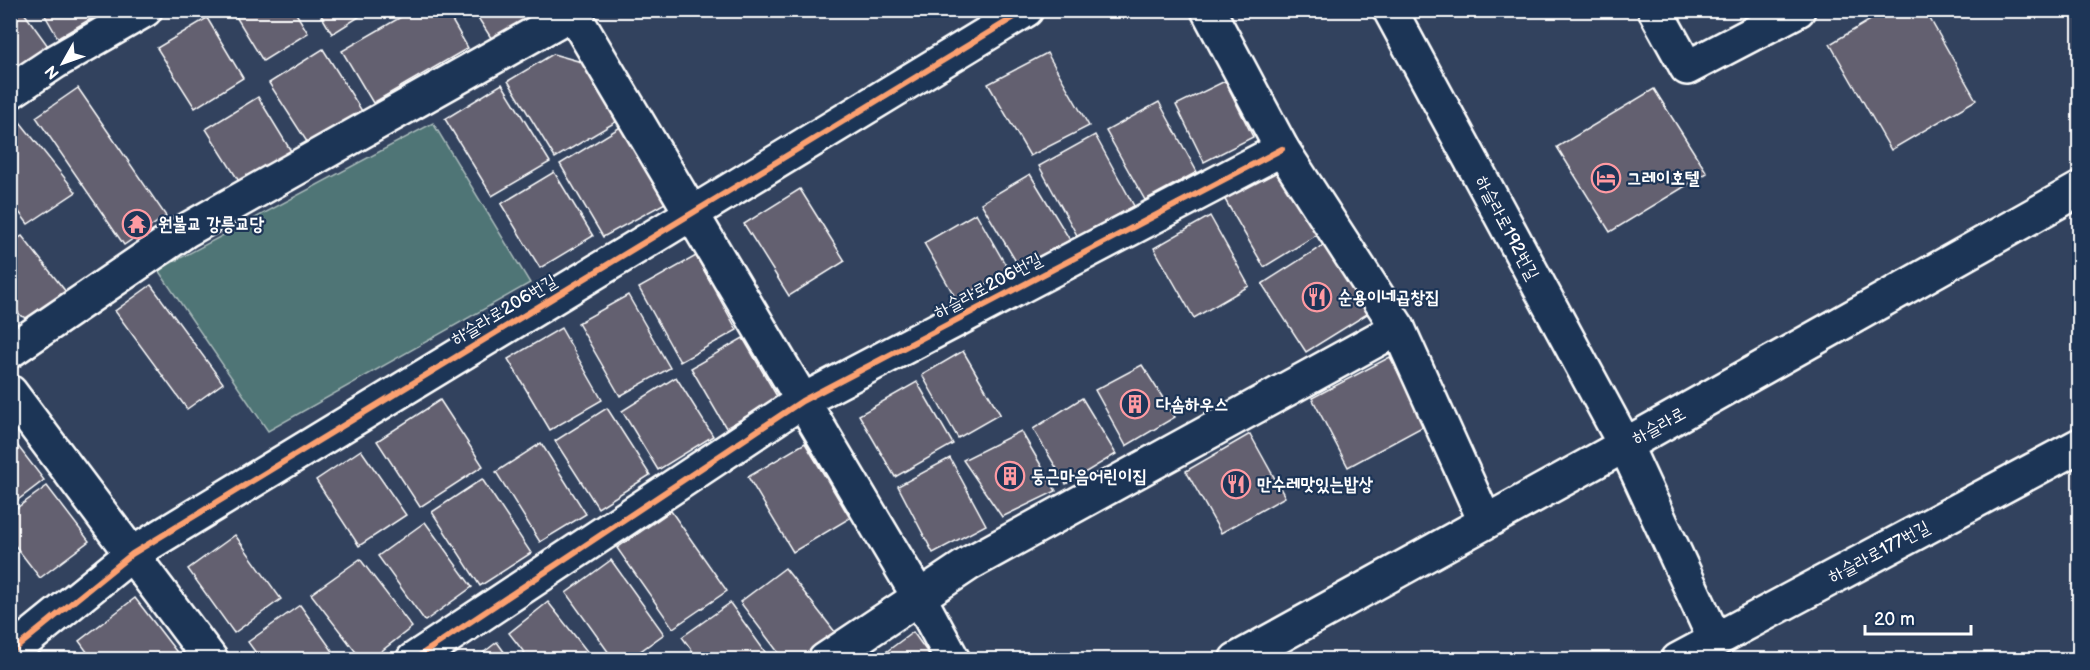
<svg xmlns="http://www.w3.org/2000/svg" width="2090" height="670" font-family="'Balsamiq Sans','Poor Story',sans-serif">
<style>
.green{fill:#507576;stroke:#a8baba;stroke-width:1.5}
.building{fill:#646070;stroke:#fff;stroke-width:1.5}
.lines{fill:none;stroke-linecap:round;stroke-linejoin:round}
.minor-casing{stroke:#fff;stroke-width:38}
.minor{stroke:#1d3557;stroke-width:33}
.cycleway-casing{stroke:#1d3557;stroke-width:10}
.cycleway{stroke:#fca06f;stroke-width:6}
.labels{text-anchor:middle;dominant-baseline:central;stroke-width:4.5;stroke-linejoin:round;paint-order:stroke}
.poi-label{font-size:18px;font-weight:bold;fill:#fff;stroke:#1d3557;text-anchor:start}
.street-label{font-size:18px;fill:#fff;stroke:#1d3557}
</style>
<rect width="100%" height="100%" fill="#32425e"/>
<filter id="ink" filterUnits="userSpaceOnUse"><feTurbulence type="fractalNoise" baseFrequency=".0167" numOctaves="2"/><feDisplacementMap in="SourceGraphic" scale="12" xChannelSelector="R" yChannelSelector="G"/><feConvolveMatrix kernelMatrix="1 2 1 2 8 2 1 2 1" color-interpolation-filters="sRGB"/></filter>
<g filter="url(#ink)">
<polygon class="green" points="433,123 530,283 268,431 158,270"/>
<g class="building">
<polygon points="10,10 22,10 48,46 10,71"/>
<polygon points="42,10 104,10 104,11 58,38"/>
<polygon points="232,10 294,10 308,33 263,61"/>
<polygon points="318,10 370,10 332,34"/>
<polygon points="413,10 446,10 468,48 373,103 342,51"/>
<polygon points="473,10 551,10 495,44"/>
<polygon points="1887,10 1925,10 1976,100 1891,150 1830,44"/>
<polygon points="207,18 243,78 195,108 157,48"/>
<polygon points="323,49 362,111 309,145 269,83"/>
<polygon points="1047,53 1089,126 1030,156 988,84"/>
<polygon points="553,54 585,63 619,120 555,158 508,81"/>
<polygon points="1225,81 1253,137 1204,162 1176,105"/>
<polygon points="502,84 550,162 492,196 445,119"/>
<polygon points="78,88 166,216 124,245 36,117"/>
<polygon points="1654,89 1707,173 1610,232 1557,147"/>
<polygon points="258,97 291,151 240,183 206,129"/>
<polygon points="1159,102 1197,172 1145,200 1106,131"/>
<polygon points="20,122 76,192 28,224 10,200 10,131"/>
<polygon points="622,126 669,201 603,237 560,164"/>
<polygon points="1095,135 1134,206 1078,237 1039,166"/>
<polygon points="1277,167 1318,234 1264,267 1224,198"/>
<polygon points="554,172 593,236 540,268 501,204"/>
<polygon points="1030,174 1070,240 1021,270 981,203"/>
<polygon points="800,189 845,261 789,296 744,224"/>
<polygon points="976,213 1013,278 962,309 924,243"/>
<polygon points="1210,216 1249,286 1194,318 1154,248"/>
<polygon points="10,223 17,232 10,237"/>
<polygon points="22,236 70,297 39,322 21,316 10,302 10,244"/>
<polygon points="1328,242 1372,311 1306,352 1262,284"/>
<polygon points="696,256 737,330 680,362 639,288"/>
<polygon points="151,285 223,383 187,409 115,311"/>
<polygon points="628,295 670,368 620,396 578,323"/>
<polygon points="561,328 602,400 550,430 508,359"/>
<polygon points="743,338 778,398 726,428 691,368"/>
<polygon points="963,351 1000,414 958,438 922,375"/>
<polygon points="1390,357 1426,425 1348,467 1312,398"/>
<polygon points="1142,365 1175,417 1126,446 1095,390"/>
<polygon points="676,377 713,436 658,470 622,411"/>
<polygon points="917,382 953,444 895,477 859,415"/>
<polygon points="1082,398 1116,454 1066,484 1033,429"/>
<polygon points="440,400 483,466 420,507 377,441"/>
<polygon points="607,408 650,475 598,508 555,441"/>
<polygon points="1021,431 1056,491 1002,517 963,460"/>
<polygon points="1250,434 1285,497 1221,533 1186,471"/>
<polygon points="10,436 44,480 10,506"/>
<polygon points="541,443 586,514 540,542 496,472"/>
<polygon points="805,443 850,518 793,552 748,477"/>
<polygon points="361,450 406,515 359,546 316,480"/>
<polygon points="950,458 986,525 933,553 898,486"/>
<polygon points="482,479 531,553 480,586 432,512"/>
<polygon points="47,486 89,541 40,578 10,539 10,513"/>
<polygon points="671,511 727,591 673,628 617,548"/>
<polygon points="425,522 472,587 425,621 378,556"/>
<polygon points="235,535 281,599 234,633 188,569"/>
<polygon points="360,559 412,627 370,660 362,660 311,594"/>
<polygon points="611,560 664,634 628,660 614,660 566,593"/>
<polygon points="785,568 835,632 800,660 784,660 740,602"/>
<polygon points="135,598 179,655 174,660 93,660 79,641"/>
<polygon points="548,602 594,660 530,660 509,633"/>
<polygon points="730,603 771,660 699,660 682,637"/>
<polygon points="300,605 339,660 261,660 248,642"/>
<polygon points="913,632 933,660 875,660"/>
<polygon points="497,642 510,660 474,660"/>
</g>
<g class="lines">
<g class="minor-casing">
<g id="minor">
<polyline points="571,10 919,597 953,660"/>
<polyline points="1208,10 1282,149 1398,328 1485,521"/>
<polyline points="1390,10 1625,445 1715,640"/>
<polyline points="1655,10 1687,68 1798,10"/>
<polyline points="10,92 55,62 145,10"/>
<polyline points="10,351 185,231 577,10"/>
<polyline points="10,392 211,660"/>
<polyline points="10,653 132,554 1026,10"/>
<polyline points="413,660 802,401 1282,149"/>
<polyline points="825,660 970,563 1398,328"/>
<polyline points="1236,660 1625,445 2080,189"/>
<polyline points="1678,660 2080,445"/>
</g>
</g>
<use href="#minor" class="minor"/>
<g class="cycleway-casing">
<g id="cycleway">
<polyline points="10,653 132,554 1026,10"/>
<polyline points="413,660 802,401 1282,149"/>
</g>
</g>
<use href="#cycleway" class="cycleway"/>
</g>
</g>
<defs>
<g id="hotel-ring" transform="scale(1.5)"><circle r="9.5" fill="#1d3557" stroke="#ff9aa2" stroke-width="1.5"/><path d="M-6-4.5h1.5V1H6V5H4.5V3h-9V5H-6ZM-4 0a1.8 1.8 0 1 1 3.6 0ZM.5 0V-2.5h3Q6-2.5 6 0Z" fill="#ff9aa2"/></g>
<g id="temple-ring" transform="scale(1.5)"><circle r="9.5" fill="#1d3557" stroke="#ff9aa2" stroke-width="1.5"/><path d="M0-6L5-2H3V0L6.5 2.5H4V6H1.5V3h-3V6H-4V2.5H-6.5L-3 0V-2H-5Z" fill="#ff9aa2"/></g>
<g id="restaurant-ring" transform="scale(1.5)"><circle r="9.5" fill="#1d3557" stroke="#ff9aa2" stroke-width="1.5"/><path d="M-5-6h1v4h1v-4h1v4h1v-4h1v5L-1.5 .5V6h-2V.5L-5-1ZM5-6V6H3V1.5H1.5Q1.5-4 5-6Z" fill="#ff9aa2"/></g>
<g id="building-ring" transform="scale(1.5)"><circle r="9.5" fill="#1d3557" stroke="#ff9aa2" stroke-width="1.5"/><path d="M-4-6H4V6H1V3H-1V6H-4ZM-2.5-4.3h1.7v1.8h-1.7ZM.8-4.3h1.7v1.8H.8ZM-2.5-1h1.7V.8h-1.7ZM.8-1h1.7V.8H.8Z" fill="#ff9aa2"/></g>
</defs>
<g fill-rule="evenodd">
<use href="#hotel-ring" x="1606" y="178"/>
<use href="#temple-ring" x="137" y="224"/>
<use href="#restaurant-ring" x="1317" y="297"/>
<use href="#building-ring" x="1135" y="404"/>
<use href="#building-ring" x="1010" y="476"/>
<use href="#restaurant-ring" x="1236" y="484"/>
</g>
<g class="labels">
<g class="poi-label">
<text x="1627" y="178">그레이호텔</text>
<text x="158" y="224">원불교 강릉교당</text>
<text x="1338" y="297">순용이네곱창집</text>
<text x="1156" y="404">다솜하우스</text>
<text x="1031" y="476">둥근마음어린이집</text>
<text x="1257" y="484">만수레맛있는밥상</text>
</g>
<g class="street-label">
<text transform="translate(1507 228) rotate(62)">하슬라로192번길</text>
<text transform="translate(988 286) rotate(-28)">하슬라로206번길</text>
<text transform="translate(504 310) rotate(-31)">하슬라로206번길</text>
<text transform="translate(1659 426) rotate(-29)">하슬라로</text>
<text transform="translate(1879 552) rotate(-28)">하슬라로177번길</text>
</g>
</g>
<rect width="2090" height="670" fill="none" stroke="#1d3557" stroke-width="36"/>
<rect x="18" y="18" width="2054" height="634" fill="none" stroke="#fff" stroke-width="2" filter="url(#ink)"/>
<g transform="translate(63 63) rotate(230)" stroke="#1d3557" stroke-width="4.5" paint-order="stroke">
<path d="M0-4.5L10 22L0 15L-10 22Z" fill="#ffffff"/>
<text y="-9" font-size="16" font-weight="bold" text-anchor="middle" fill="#ffffff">N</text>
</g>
<path d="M1865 625v9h106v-9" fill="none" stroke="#ffffff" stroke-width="3"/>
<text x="1874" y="625" font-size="18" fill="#ffffff" stroke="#1d3557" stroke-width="4.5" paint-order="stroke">20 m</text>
</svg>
